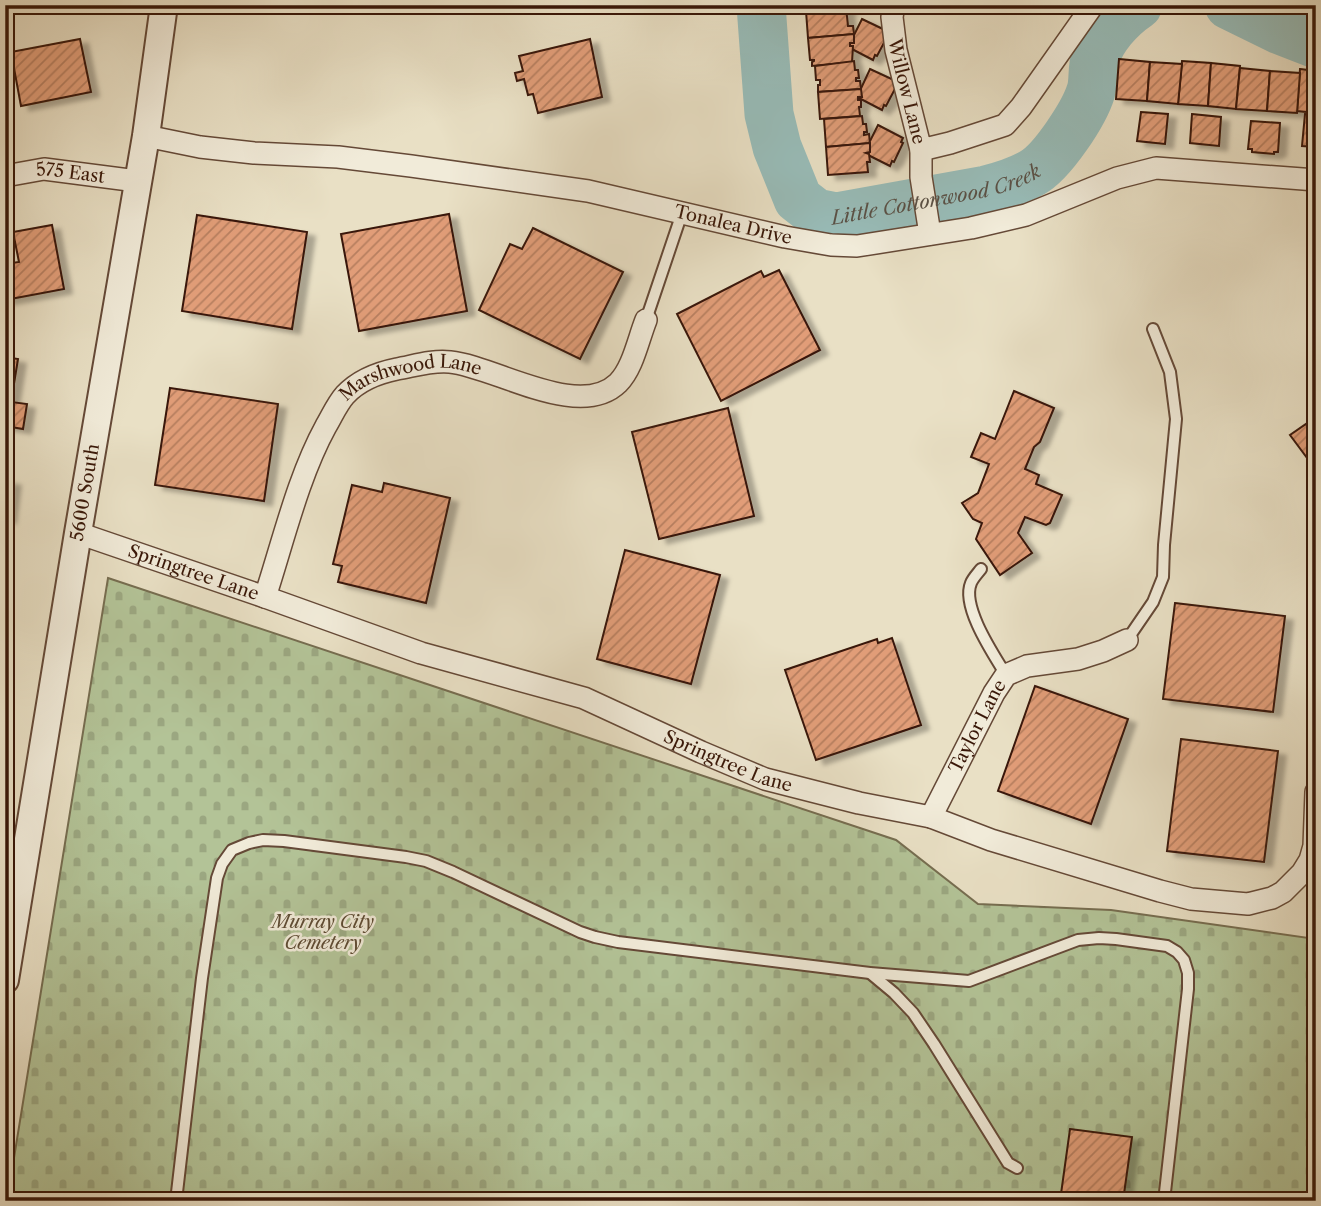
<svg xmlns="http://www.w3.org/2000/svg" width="1321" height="1206" font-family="'Libre Caslon Text',serif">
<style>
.cemetery{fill:url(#cemetery-stones);stroke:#766d50;stroke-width:2}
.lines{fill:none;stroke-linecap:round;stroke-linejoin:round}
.river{stroke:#98bcb8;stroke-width:49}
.building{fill:url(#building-hatch);stroke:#391708;stroke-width:2;filter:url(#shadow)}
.service-casing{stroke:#654937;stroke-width:14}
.minor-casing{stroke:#654937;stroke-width:24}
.tertiary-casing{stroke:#654937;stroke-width:30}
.service{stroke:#f1ebd9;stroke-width:10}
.minor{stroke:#f1ebd9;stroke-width:21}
.tertiary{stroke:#f1ebd9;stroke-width:26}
.labels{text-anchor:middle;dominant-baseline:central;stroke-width:5;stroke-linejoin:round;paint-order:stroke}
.street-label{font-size:18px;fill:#391708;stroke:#f1ebd9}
.park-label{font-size:18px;font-style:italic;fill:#5e4b33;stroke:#f1ebd9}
.water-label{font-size:19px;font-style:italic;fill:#5a5146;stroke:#f1ebd9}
</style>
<defs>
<pattern id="cemetery-stones" width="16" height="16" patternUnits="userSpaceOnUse" patternTransform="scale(1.75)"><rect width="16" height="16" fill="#b3c397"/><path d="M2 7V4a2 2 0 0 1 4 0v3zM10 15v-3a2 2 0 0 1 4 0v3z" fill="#9ba781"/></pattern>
<pattern id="building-hatch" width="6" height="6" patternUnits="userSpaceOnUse" patternTransform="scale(1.75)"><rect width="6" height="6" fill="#e19d78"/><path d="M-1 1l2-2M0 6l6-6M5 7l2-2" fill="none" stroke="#b77f60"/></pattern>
<filter id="shadow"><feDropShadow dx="8" dy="4.5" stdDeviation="2" flood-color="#0004"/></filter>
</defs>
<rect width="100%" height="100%" fill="#e9e0c5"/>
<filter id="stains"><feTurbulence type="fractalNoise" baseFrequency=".00286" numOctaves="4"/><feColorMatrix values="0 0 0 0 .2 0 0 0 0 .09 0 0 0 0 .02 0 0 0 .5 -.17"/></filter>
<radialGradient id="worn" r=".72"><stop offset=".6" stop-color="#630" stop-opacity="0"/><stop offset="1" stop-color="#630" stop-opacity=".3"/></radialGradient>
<polygon class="cemetery" points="108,578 896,840 978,904 1111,910 1316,939 1316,1201 7,1201"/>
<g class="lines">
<g class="river">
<path id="s1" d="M 761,5 L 769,114 L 777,147 L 798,199 L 816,213 L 836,217 L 986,190 C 1002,186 1018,181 1032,173 C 1052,162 1084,114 1091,91 C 1094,81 1092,69 1095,59 C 1101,38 1120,17 1138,5"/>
<polyline points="1229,5 1280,30 1316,44"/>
</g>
</g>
<g class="building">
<polygon points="806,5 849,5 850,8 806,11"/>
<polygon points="846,7 848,26 853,26 854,34 808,38 806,11"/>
<polygon points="862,19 887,31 887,37 877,56 875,55 873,60 848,47"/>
<polygon points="854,34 854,43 850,43 850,46 853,46 852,62 812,66 812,62 814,61 814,60 810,60 808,38"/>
<polygon points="80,39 91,92 21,106 11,52"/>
<polygon points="590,39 602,97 538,113 533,94 528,95 524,79 517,81 515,73 523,71 519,56"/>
<polygon points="1119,59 1150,62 1147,101 1116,99"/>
<polygon points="854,61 855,70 858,70 859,78 856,78 856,81 860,81 861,89 818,92 818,85 820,85 820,80 816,80 815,66"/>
<polygon points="1182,61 1211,63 1208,106 1178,104"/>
<polygon points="1150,62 1182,64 1178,104 1147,101"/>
<polygon points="1211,63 1240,66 1236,109 1208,106"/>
<polygon points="1240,68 1270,71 1267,111 1236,109"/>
<polygon points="870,69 896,81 894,86 896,87 886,106 884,105 882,110 857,97"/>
<polygon points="1300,69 1316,71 1316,113 1297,111"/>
<polygon points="1270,71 1300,73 1297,113 1267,111"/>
<polygon points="861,89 862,97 858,97 858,100 861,100 861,107 859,107 860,116 820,119 818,92"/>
<polygon points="1141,112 1168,114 1165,144 1137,141"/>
<polygon points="1192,114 1221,117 1219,146 1190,143"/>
<polygon points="1305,114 1316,115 1316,147 1302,146"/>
<polygon points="862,116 863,124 866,124 867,132 864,132 864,135 869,134 870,143 826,147 824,119"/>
<polygon points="1251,121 1280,123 1278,152 1274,152 1274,154 1252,152 1252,149 1248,149"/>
<polygon points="878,125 903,138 901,142 903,143 894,162 892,161 890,166 864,153"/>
<polygon points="870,143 870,152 866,153 869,154 870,162 867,162 868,172 828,175 826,147"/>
<polygon points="449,214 467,311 359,331 341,234"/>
<polygon points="197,215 307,232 292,329 182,311"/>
<polygon points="52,225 64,289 5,300 5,264 19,262 13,232"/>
<polygon points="533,228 623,272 580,359 479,310 510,244 522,249"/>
<polygon points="779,270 820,350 721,401 677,314 761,271 764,277"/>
<polygon points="5,357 18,359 11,402 27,404 23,429 5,426"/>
<polygon points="170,388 278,404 264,501 155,485"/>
<polygon points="1014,391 1054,408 1040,442 1034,447 1025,469 1039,475 1036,484 1062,495 1050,523 1046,525 1025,517 1018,533 1032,553 1000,575 976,539 982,523 973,519 962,503 978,493 989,464 971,457 981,433 995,439"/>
<polygon points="728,408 754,516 659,539 632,432"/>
<polygon points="1306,424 1314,435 1316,434 1316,470 1290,435"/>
<polygon points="5,480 13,481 8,519 5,518"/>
<polygon points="384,483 450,498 426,603 338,582 342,566 333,564 352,485 382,492"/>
<polygon points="625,550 720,575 691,684 597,659"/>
<polygon points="1175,603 1285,616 1273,712 1163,699"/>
<polygon points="892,638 921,725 816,760 785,670 877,639 878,643"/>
<polygon points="1035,686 1128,719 1091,824 998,791"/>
<polygon points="1181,739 1278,751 1264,862 1167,851"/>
<polygon points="1070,1129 1132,1137 1123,1201 1060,1201"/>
</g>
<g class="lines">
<g class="service-casing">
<g id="service">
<polyline points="646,320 682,213"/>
<path d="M 981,569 C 978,573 973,578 971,583 C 961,607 994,655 1006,675"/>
<polyline points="1127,640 1153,602 1163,577 1164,545 1176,419 1170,372 1153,329"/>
<polyline points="870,973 894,993 913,1013 934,1044 1008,1163 1017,1168"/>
<polyline points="176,1201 202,978 217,878 222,864 232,850 249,843 263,840 284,841 406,857 426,861 453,872 580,932 595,937 618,942 870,973 969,981 1078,940 1099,938 1116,939 1167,946 1177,952 1184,960 1188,973 1188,989 1164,1201"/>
</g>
</g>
<g class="minor-casing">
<g id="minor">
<path id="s2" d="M 894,5 L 892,17 L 896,50 L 921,150 L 950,143 L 1005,125 L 1021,107 L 1093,5"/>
<path id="s3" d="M 146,136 L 200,147 L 254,153 L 338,157 L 411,166 L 588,191 L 785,237 L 831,245 L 857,246 L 971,228 L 1026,215 L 1117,178 L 1156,168 L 1316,180"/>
<polyline points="921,150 921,177 930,234"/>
<path id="s4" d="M 5,176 L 44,169 L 137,181"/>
<path id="s5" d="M 78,533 L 265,597 L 421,653 L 584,698 L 701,752 L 765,779 L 859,803 L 931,817 L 991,840 L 1160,891 L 1191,899 L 1248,904 L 1272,898 L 1283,892 L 1302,873 L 1310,860 L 1314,846 L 1316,792"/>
<path id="s6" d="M 265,597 C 283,542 298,477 326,426 C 332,416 337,404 345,395 C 359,380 377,373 397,369 C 414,366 432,360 450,362 C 494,366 579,421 618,383 C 633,368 638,340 646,320"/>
<path id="s7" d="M 931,817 L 994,693 L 1006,675 L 1027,666 L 1078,659 L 1103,651 L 1127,640"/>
</g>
</g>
<g class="tertiary-casing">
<g id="tertiary">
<path id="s8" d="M 5,980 L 78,533 L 146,136 L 164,5"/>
</g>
</g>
<use href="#service" class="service"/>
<use href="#minor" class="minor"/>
<use href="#tertiary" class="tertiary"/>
</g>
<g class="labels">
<g class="street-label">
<text stroke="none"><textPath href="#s2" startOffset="88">Willow Lane</textPath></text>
<text stroke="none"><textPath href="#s4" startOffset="66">575 East</textPath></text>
<text stroke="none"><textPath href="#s3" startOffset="595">Tonalea Drive</textPath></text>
<text stroke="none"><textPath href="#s6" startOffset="289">Marshwood Lane</textPath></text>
<text stroke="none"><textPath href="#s8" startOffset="494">5600 South</textPath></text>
<text stroke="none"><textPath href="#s5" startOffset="122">Springtree Lane</textPath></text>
<text stroke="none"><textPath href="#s7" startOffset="102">Taylor Lane</textPath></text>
<text stroke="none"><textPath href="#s5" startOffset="690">Springtree Lane</textPath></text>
</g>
<g class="park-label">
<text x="323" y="922">Murray City<tspan x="323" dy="21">Cemetery</tspan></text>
</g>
<g class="water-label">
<text stroke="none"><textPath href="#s1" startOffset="345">Little Cottonwood Creek</textPath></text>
</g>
</g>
<rect width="1321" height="1206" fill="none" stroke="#e9e0c5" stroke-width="28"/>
<rect x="7" y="7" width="1307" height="1192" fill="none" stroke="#391708" stroke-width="3.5"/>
<rect x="14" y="14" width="1293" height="1178" fill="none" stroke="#391708" stroke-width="2"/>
<rect width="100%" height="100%" filter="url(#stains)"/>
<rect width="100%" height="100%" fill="url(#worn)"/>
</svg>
